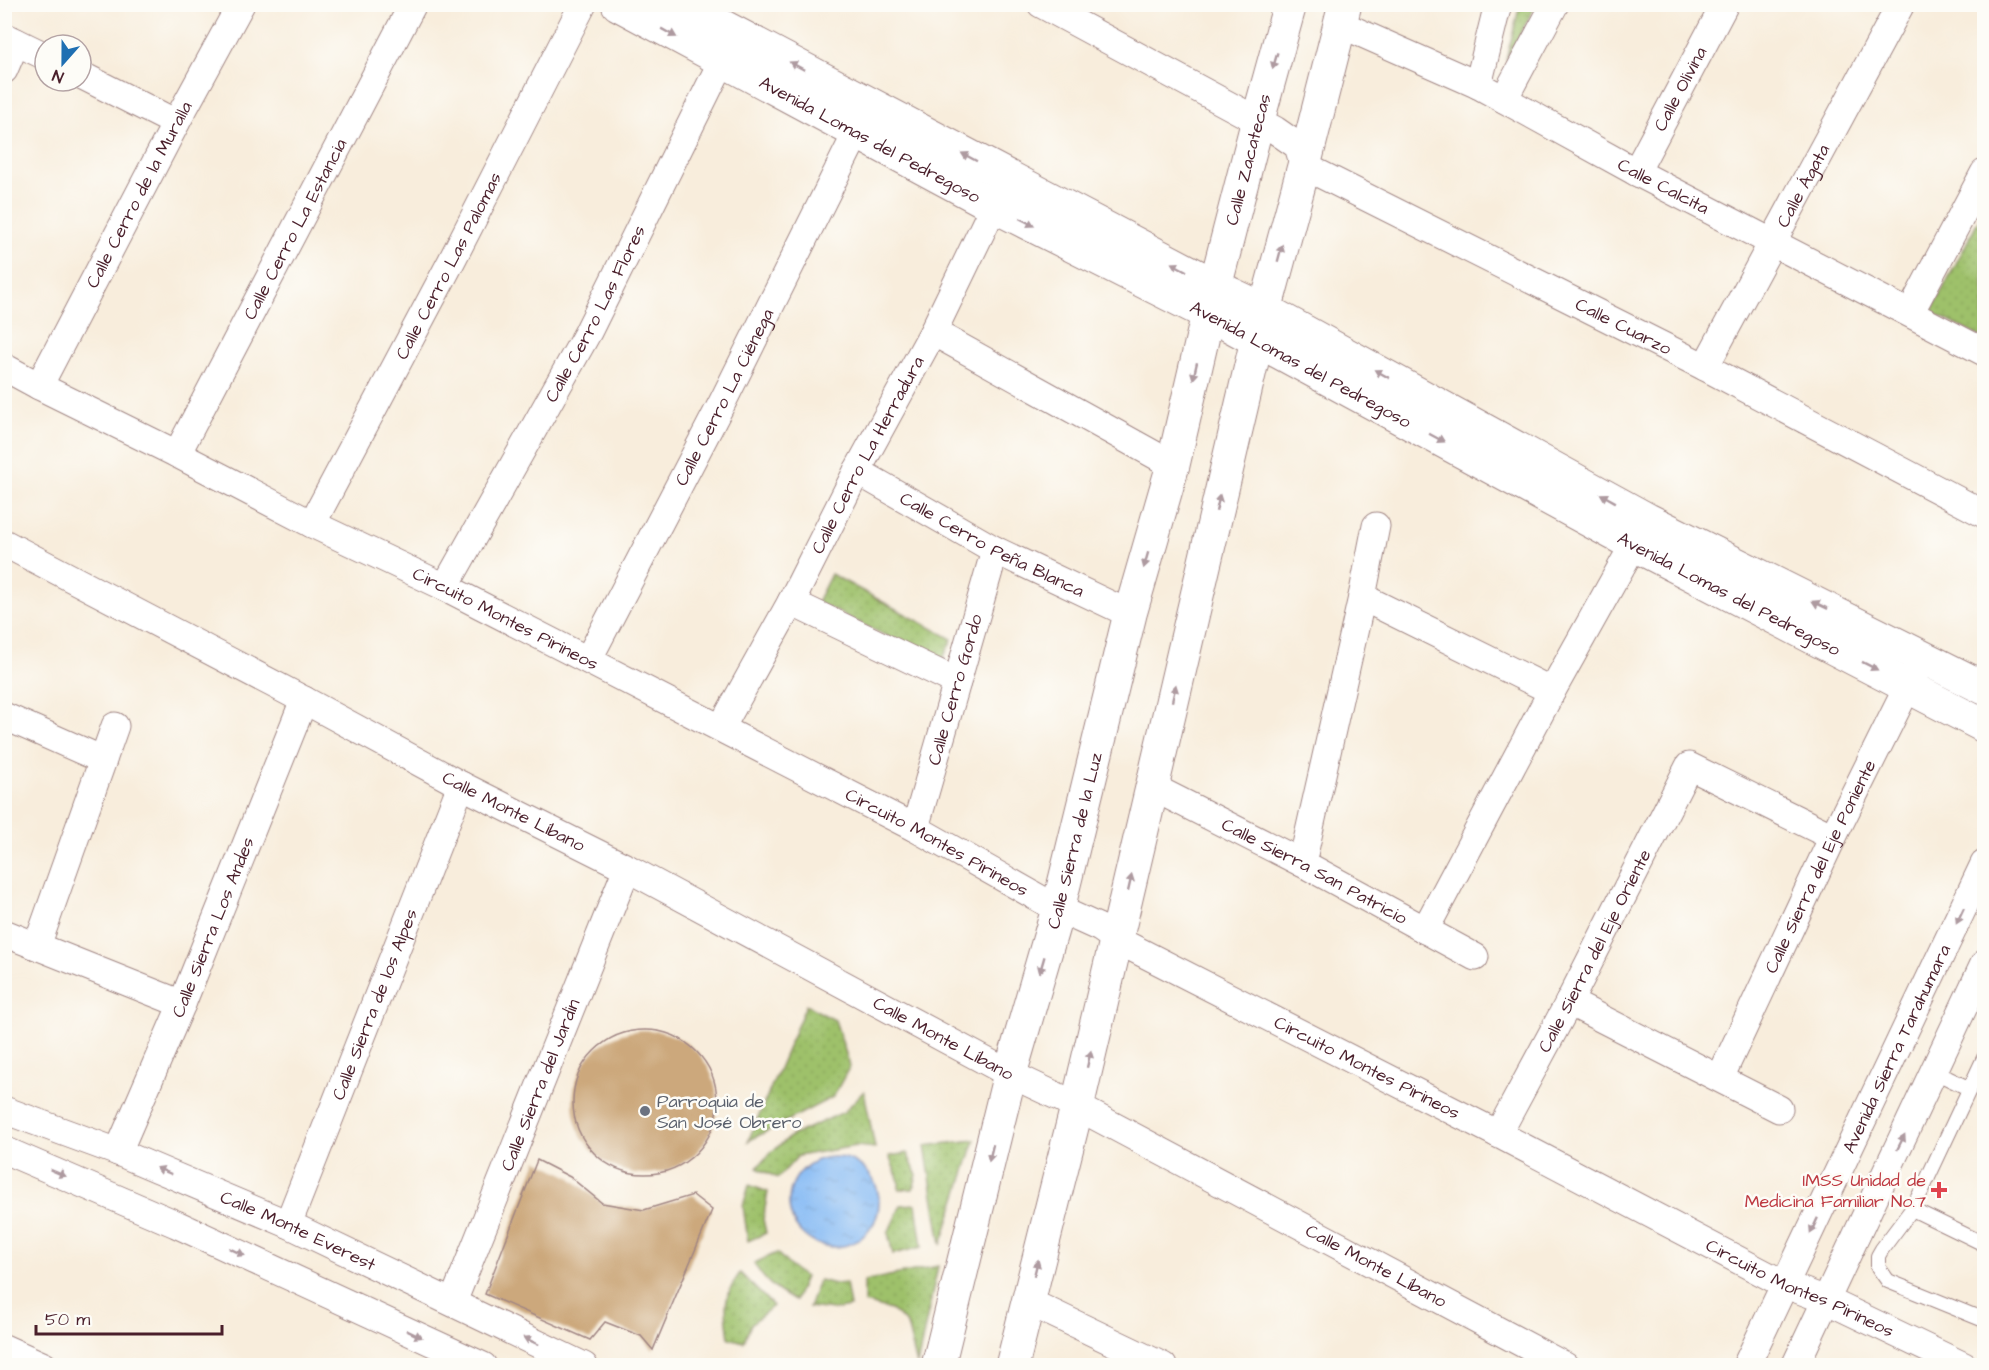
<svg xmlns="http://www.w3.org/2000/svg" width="1989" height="1370" font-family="'Architects Daughter',sans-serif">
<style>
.park{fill:url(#park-dots);stroke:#74704a;stroke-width:1.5}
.water{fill:url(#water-ripples);stroke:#686c90;stroke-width:1.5}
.building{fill:#cca87c}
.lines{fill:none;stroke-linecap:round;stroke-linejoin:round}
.service-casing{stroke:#a18684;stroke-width:16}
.minor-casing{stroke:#a18684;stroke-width:29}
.tertiary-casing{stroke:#a18684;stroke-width:35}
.service{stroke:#fff;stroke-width:14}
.minor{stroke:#fff;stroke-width:27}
.tertiary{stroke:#fff;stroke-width:33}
.oneway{fill:#ae9aa0}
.worship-dot{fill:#6b7280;stroke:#fdfcf7;stroke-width:2}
.health-dot{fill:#e0444e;stroke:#fdfcf7;stroke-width:2}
.labels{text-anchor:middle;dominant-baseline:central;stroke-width:5;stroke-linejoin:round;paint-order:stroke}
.street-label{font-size:18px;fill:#4a1f2b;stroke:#fdfcf7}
.worship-label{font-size:18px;fill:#5b616d;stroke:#fdfcf7;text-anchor:start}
.health-label{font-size:18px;fill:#be3a42;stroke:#fdfcf7;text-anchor:end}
</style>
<defs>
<pattern id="park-dots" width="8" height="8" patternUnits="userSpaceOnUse" patternTransform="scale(1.5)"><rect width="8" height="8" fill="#9ec16a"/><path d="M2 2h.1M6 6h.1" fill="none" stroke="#8aa55c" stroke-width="1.8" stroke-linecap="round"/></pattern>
<pattern id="water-ripples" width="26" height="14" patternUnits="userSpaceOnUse" patternTransform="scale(1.5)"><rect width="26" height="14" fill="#85baf4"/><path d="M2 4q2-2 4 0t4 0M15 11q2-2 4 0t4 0" fill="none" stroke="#749fd1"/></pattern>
</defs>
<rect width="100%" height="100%" fill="#fdfcf7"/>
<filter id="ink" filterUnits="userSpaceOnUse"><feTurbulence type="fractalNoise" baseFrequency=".0167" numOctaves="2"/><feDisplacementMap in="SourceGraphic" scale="12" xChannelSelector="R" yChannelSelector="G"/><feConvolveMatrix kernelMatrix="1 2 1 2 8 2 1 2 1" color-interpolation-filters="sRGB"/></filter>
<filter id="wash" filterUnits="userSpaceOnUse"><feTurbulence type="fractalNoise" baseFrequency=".008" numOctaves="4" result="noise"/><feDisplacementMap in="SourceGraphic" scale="24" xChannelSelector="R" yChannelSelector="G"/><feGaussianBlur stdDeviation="1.35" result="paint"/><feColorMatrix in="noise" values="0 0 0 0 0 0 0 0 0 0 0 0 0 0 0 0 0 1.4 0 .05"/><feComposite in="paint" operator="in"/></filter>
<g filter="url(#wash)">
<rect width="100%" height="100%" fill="#f8eddc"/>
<g class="park">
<polygon points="1520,5 1536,5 1506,60"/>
<polygon points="1979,219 1984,221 1984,339 1931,312"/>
<polygon points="831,574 952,639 941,663 817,602"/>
<polygon points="806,1005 835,1020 850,1066 833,1097 748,1141"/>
<polygon points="864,1091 875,1148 856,1146 798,1156 778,1178 757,1168 770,1153 791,1136 844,1112"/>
<polygon points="975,1140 941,1245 925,1146"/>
<polygon points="907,1153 917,1175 913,1189 899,1189 899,1181 889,1156"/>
<polygon points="749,1185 768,1192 763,1219 766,1233 748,1241 743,1206"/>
<polygon points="916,1204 922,1247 893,1254 888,1233 901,1205"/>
<path d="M 777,1253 L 793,1269 L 805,1277 L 795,1301 C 777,1291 764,1282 754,1263 Z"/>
<polygon points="938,1266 917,1365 907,1324 891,1310 864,1303 864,1281"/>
<path d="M 740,1273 L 773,1306 L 751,1324 L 744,1342 L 729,1338 C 725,1309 722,1298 740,1273 Z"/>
<polygon points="819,1280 835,1284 846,1283 850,1307 833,1310 809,1307"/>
</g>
<circle class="water" cx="834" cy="1202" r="45"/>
<g id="blocks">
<g class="building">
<circle cx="645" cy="1102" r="72"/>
<polygon points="537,1160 570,1177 602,1203 644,1210 693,1195 712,1210 653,1350 641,1336 605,1322 590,1340 485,1294"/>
</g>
</g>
</g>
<g filter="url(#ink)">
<use href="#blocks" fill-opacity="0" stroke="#a18684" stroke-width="1.5"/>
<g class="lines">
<g class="service-casing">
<g id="service">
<polyline points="1984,1058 1923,1188 1912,1209 1882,1249 1878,1256 1878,1267 1888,1281 1984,1320"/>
<polyline points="1935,1072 1970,1089"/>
<polyline points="1912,1209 1984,1244"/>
</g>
</g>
<g class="minor-casing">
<g id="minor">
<path id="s1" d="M 1041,4 L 1275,130 L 1298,146 L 1304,166 L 1705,367 L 1984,514"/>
<path id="s2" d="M 1340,24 L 1478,85 L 1636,172 L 1984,352"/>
<polyline points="4,36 45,56"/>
<polyline points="4,70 16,42"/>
<polyline points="81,75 176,123"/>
<polyline points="1478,85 1498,4"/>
<polyline points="1504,99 1555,4"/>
<path id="s3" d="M 1636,172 L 1725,4"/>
<polyline points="1910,313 1984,173"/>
<polyline points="933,332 1173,465"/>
<path id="s4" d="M 4,367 L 39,386 L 177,454 L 312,524 L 445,587 L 915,828 L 1058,909 L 1100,928 L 1117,940 L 1498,1134 L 1786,1285 L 1826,1300 L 1964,1366"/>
<path id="s5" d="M 1705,367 L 1901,4"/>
<path id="s6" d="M 39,386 L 176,123 L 241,4"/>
<path id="s7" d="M 177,454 L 413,4"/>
<path id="s8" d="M 857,471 L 995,550 L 1130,614"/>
<path id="s9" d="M 312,524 L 451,262 L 583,4"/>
<path id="s10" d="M 4,543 L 304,700 L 461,785 L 627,868 L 1010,1074 L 1061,1098 L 1565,1366"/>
<path id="s11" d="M 445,587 L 588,332 L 732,41"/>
<polyline points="1362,597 1552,691"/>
<polyline points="791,602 957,682"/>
<path id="s12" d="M 588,660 L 723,401 L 857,132"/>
<polyline points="4,716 103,760"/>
<path id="s13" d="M 721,728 L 791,602 L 857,471 L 933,332 L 1002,189"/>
<path id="s14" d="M 1152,787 L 1302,863 L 1475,957"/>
<path id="s15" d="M 915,828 L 995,550"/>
<polyline points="1302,863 1362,597 1376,526"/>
<polyline points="1425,930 1552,691 1643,528"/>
<polyline points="4,933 182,1004"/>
<polyline points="37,946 115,726"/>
<polyline points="1569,1002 1779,1109"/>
<path id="s16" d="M 1720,1078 L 1833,837 L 1917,668"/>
<path id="s17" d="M 4,1110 L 118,1152 L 288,1224 L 584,1366"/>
<path id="s18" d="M 1498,1134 L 1569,1002 L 1689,766 L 1833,837"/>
<polyline points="4,1150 176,1224 483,1366"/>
<path id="s19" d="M 118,1152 L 182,1004 L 304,700"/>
<path id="s20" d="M 288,1224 L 461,785"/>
<polyline points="1027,1301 1163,1366"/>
<path id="s21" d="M 453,1302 L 627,868"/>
<polyline points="4,1348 44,1366"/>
<path id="s22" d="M 1746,1366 L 1984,864"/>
<polyline points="1795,1366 1984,964"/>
</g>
</g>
<g class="tertiary-casing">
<g id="tertiary">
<path id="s23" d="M 618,4 L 994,206 L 1220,320 L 1633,544 L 1984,726"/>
<polyline points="680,4 1231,294 1265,310 1648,520 1984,688"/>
<path id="s24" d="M 938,1366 L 1010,1074 L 1058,909 L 1130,614 L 1173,465 L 1208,314 L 1258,120 L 1290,4"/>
<polyline points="1012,1366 1077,1107 1257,340 1304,166 1345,4"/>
</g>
</g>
<use href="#service" class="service"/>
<use href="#minor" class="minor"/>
<use href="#tertiary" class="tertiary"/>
</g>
<defs><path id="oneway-solid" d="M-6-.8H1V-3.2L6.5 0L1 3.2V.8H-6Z" transform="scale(1.5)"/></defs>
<g class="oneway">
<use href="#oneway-solid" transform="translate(669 33) rotate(29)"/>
<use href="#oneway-solid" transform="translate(1275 61) rotate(106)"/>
<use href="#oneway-solid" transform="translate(797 66) rotate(-152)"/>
<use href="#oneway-solid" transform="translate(969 157) rotate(-152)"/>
<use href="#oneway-solid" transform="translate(1027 222) rotate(27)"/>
<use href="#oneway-solid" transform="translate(1280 253) rotate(-75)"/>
<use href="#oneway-solid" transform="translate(1179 267) rotate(-152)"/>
<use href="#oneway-solid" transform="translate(1195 371) rotate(103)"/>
<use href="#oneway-solid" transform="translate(1382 374) rotate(-151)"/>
<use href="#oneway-solid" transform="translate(1437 438) rotate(28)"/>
<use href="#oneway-solid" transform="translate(1608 498) rotate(-151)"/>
<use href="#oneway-solid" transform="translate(1218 503) rotate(-77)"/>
<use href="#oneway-solid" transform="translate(1146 560) rotate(106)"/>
<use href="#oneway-solid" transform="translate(1820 605) rotate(-154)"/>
<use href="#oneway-solid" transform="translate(1870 666) rotate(27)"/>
<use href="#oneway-solid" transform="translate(1174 693) rotate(-77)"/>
<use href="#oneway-solid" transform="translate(1130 883) rotate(-77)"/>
<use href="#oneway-solid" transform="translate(1960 916) rotate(115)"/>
<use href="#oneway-solid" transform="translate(1042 965) rotate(106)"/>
<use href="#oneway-solid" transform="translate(1089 1059) rotate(-77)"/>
<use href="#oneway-solid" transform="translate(1901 1142) rotate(-64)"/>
<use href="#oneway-solid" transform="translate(991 1153) rotate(104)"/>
<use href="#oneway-solid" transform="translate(164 1171) rotate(-157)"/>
<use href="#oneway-solid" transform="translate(58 1173) rotate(23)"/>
<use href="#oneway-solid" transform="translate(1814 1226) rotate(115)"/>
<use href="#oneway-solid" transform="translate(237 1252) rotate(25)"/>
<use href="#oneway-solid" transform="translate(1036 1268) rotate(-76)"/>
<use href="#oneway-solid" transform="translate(414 1334) rotate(25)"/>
<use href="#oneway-solid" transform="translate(531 1341) rotate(-154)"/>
</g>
</g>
<circle class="worship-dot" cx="645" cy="1111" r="6"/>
<path class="health-dot" d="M1936 1181h6v6h6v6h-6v6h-6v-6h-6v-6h6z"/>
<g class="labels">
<g class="street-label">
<text stroke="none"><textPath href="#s3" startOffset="94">Calle Olivina</textPath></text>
<text stroke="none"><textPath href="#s23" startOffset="286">Avenida Lomas del Pedregoso</textPath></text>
<text stroke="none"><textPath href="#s24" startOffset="1246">Calle Zacatecas</textPath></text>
<text stroke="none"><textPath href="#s2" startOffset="362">Calle Calcita</textPath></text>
<text stroke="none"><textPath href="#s5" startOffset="206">Calle Ágata</textPath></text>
<text stroke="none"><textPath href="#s6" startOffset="216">Calle Cerro de la Muralla</textPath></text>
<text stroke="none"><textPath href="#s7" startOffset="254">Calle Cerro La Estancia</textPath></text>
<text stroke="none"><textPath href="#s9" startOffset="292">Calle Cerro Las Palomas</textPath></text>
<text stroke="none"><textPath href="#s11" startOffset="312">Calle Cerro Las Flores</textPath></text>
<text stroke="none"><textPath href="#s1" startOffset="672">Calle Cuarzo</textPath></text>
<text stroke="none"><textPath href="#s23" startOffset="772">Avenida Lomas del Pedregoso</textPath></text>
<text stroke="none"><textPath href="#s12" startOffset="296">Calle Cerro La Ciénega</textPath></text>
<text stroke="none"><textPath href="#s13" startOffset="310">Calle Cerro La Herradura</textPath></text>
<text stroke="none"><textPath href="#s8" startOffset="154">Calle Cerro Peña Blanca</textPath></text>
<text stroke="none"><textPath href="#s23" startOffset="1258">Avenida Lomas del Pedregoso</textPath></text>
<text stroke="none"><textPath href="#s4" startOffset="561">Circuito Montes Pirineos</textPath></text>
<text stroke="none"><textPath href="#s15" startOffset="144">Calle Cerro Gordo</textPath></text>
<text stroke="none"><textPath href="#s10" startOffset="576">Calle Monte Líbano</textPath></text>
<text stroke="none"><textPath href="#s24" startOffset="543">Calle Sierra de la Luz</textPath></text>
<text stroke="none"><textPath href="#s4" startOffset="1047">Circuito Montes Pirineos</textPath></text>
<text stroke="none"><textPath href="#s16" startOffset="234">Calle Sierra del Eje Poniente</textPath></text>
<text stroke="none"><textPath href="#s14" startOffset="183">Calle Sierra San Patricio</textPath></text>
<text stroke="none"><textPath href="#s19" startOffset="244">Calle Sierra Los Andes</textPath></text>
<text stroke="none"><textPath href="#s18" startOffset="207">Calle Sierra del Eje Oriente</textPath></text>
<text stroke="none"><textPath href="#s20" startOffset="236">Calle Sierra de los Alpes</textPath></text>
<text stroke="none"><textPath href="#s10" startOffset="1062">Calle Monte Líbano</textPath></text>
<text stroke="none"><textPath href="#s22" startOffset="351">Avenida Sierra Tarahumara</textPath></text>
<text stroke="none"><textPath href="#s4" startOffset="1533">Circuito Montes Pirineos</textPath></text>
<text stroke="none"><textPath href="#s21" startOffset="234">Calle Sierra del Jardin</textPath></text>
<text stroke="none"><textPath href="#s17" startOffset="318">Calle Monte Everest</textPath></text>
<text stroke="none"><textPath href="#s10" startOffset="1551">Calle Monte Líbano</textPath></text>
<text stroke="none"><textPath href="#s4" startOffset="2019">Circuito Montes Pirineos</textPath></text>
</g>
<g class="worship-label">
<text x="657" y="1101">Parroquia de<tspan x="657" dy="21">San José Obrero</tspan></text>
</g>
<g class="health-label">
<text x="1926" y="1180">IMSS Unidad de<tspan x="1926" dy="21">Medicina Familiar No.7</tspan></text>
</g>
</g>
<rect width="1989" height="1370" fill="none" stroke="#fdfcf7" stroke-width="24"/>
<g transform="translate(63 63) rotate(201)"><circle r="28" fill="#fdfcf7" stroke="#b5a4a5" stroke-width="1.5"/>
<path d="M0-4.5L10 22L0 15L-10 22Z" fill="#1f6fb2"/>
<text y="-9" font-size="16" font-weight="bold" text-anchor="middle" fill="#4a1f2b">N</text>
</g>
<path d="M36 1325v9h186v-9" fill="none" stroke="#4a1f2b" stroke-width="3"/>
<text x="45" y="1325" font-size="18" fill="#4a1f2b" stroke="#fdfcf7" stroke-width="4.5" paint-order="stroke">50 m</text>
</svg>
